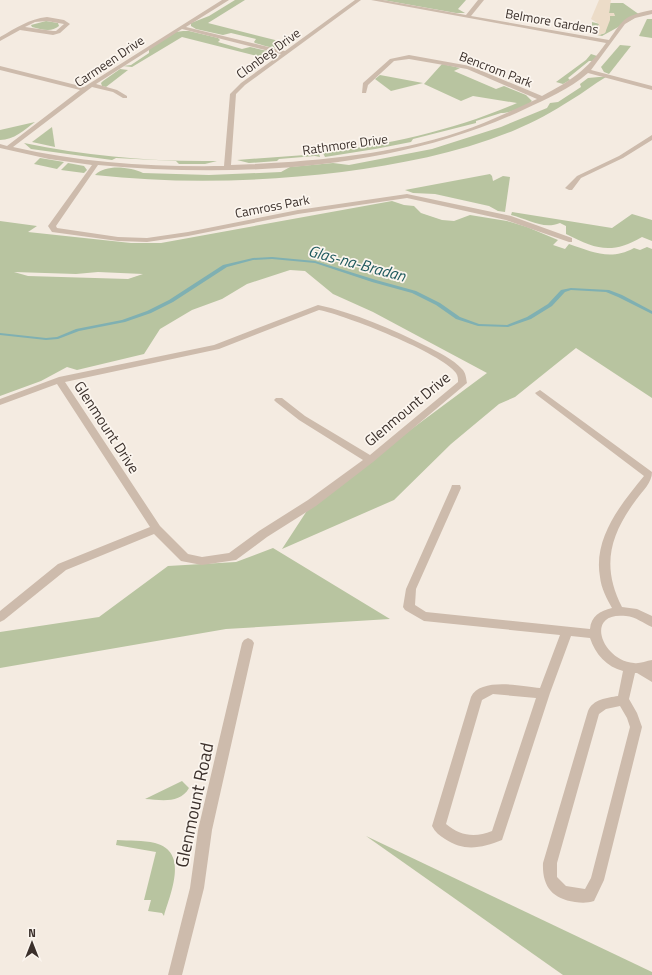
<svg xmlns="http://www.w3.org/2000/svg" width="652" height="975" font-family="'Titillium Web',sans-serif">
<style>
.green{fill:#b8c4a0;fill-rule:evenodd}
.plaza{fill:#ecdcc8}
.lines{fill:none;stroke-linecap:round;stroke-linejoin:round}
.stream{fill:#7fb0b2;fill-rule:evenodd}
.minor{fill:#cdbbac;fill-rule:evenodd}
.labels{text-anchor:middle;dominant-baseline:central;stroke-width:3.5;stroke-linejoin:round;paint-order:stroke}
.far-street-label{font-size:13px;fill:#3b302b;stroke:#fbf5ee}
.street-label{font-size:15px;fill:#3b302b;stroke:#fbf5ee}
.water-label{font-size:16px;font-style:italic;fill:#1f5a5e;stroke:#fbf5ee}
.near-street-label{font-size:18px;fill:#3b302b;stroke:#fbf5ee}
</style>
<rect width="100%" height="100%" fill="#f4ebe1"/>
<g class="green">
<path d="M 235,0 L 245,0 L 208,23 L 291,44 C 281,52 266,46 255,43 L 254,42 L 256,39 L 231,33 L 223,35 L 196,29 L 191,26 L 191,23 L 209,16 Z"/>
<polygon points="383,0 466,0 458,9 465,13 456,13"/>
<polygon points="610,3 623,3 640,15 602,36 573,30 583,30 592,27 592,22 600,24 593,33 599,35 605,33 609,16 615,16 609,13"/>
<polygon points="647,19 652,19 652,38 639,36"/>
<path d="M 46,21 L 58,23 L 59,26 C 51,33 41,29 32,27 L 31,25 Z"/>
<polygon points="183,31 189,31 218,38 220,40 218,42 242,49 250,47 272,52 276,54 269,59 182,37 132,67 123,66 131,65 149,53 149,49 176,32"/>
<polygon points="620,45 631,46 609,74 604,72 601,67"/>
<polygon points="591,54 597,56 593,61 589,61 568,78 570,80 563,84 556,82 586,60"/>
<path d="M 442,64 L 460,68 L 454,71 L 496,89 L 504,86 L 526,95 L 532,101 C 526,107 510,113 501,113 L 476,121 L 476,123 L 413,139 L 411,142 L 375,149 L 325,157 L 323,153 C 390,144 455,130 517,103 L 473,96 L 461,101 L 424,84 Z"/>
<polygon points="120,69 128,70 106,87 102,86 101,83 103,81"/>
<polygon points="380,75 423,83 391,91 375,79"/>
<path d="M 599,77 L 606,77 C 594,84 583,93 571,100 C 554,111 534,122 515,130 C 460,153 401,164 342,172 C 260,182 177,184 95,175 C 106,164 130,167 143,173 L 209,175 L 281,172 L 290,167 L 333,163 L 349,165 L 432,149 L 501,127 L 547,108 L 550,103 L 558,102 L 581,87 L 580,84 L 588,78 Z"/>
<path d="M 35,122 C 24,130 14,140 0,140 L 0,130 Z"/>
<polygon points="52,127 55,147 32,142"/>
<path d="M 24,143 C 87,156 153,162 217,161 L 205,164 L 179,164 L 176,161 L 116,158 L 112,160 L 31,149 Z"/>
<polygon points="319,154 320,157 315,156 279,159 277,161 249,163 237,160"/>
<polygon points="40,158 64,162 57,169 34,164"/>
<polygon points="68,163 84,166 87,170 84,173 61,170"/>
<polygon points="490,174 492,176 493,181 503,176 510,177 505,212 498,211 489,206 435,194 413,193 405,190"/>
<path d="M 392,201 L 404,205 L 414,206 L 421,213 L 442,220 L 454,221 L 470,215 L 507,221 L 527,227 L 558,240 L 553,245 L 565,249 L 569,244 C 593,252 610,261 634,248 L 640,250 L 647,247 L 652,249 L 652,398 L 576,348 L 515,397 L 499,404 L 451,444 L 394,500 L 282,549 L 312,503 L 487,373 L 373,312 L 333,294 L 305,271 L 290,270 L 247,284 L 222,299 L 192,310 L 160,329 L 144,354 L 77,370 L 67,367 L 41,381 L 0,396 L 0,221 L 37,226 L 28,232 L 131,243 L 161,243 ZM 14,272 L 76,274 L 98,272 L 143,274 L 128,279 L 28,276 Z"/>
<path d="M 512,212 L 612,228 L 632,214 L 652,220 L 652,241 L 642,237 C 611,255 596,249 566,234 L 566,226 L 560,223 C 543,230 528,219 511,215 Z"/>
<polygon points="273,548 390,619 226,629 0,668 0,632 99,617 168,566 236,562"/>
<path d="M 182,781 L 189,788 C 180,804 161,800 145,799 Z"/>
<polygon points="366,836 652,972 652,975 563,975"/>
<path d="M 117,840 C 129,841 143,840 155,843 C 189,852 171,892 164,916 L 162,913 L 148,911 L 151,900 L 144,900 L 156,852 L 116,845 Z"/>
</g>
<polygon class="plaza" points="599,0 611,0 609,13 614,13 615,16 610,16 610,20 605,33 599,35 593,33 599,24 591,19"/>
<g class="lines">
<polygon class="stream" points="272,257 315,261 376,280 416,291 440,303 460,317 479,324 507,325 527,317 548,304 561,290 571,288 609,290 622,295 652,311 652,314 618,297 606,292 571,290 565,292 552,306 531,319 508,327 478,326 456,319 436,305 412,293 372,282 315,263 272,259 253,260 227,267 173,302 151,313 125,322 79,331 58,339 46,340 0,335 0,333 46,338 57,337 76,329 122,320 147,311 169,300 223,265 253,258"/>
<g class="minor">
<path d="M 222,0 L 229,0 L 186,27 L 285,51 L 355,0 L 361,0 L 245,85 L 236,94 L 231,165 C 307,162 386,156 459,132 C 486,123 511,111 537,99 L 467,69 L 409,59 L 394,61 L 368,85 L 366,93 L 362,93 L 363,83 L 390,59 L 409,55 L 470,66 L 542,96 C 572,80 586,71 606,43 L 371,0 L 383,0 L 466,15 L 478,0 L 484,0 L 471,16 L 609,40 C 624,18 624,16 652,10 L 652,14 L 635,18 L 625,24 L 591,70 L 652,86 L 652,90 L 588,73 C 570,89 546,99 525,109 C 396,170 239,178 98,165 L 56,226 L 57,228 L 118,237 L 147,238 L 188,232 L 298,210 L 407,194 L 511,216 L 572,238 L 572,242 L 569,242 L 506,220 L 407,198 L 298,214 L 188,236 L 147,242 L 118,241 L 52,232 L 48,226 L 92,165 L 49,159 L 0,148 L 0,144 L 7,146 L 80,90 L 0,70 L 0,66 L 84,87 ZM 182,29 L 281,54 L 241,83 L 230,94 L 224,166 C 153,167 82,163 13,147 L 92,87 L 113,92 L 123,98 L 127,98 L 127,96 L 117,90 L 96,84 Z"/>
<path d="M 47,17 L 64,20 L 70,24 L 60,33 L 53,35 L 20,30 L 0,41 L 0,37 C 16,28 29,19 47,17 ZM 47,21 L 64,24 L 56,31 L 53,31 L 25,27 L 35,22 Z"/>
<polygon points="652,135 652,140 623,158 581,178 572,190 569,190 565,188 577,176 619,156"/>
<path d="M 318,305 C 355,313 392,329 426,346 C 438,352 453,359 462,369 C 466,373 466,378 467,383 L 373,462 L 316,506 L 267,537 L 236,560 L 202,565 L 181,561 L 154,534 L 66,570 L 4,620 L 0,622 L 0,611 L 58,564 L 150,527 L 57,384 L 0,405 L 0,399 L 59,377 L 214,345 ZM 319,310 C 345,315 442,353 456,373 C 458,376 458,379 458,382 L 370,455 L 305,416 L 282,398 L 276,398 L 274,400 L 276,402 L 299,420 L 363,460 L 308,500 L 259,531 L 229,553 L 202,557 L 188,554 L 160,526 L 65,382 L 219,349 Z"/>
<path d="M 540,390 L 652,472 C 652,483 643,490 636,500 C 610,535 601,566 622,607 L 637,609 L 652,616 L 652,627 C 643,623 636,617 626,616 C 584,611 601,660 634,663 C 639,664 646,661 652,660 L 652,682 L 637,673 L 635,673 L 629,699 L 637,713 L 642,727 L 604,880 L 594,901 C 588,903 582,903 575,902 C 552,899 542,886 543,863 L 588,711 C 593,699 607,698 618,696 L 623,671 C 607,667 595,654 590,638 L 571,636 L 550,693 L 502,840 C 482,848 464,852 445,839 C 440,836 435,832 432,826 L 471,697 C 480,677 522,686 540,688 L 560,635 L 424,621 L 405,610 L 403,607 L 406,589 L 451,488 L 452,485 L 460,485 L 461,488 L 416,589 L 415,605 L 426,612 L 590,629 C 591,616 600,611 612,608 C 607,599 601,588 600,577 C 593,538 621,504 644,476 L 537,395 L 535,393 ZM 493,694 L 536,698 L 492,831 C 475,838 460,836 446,824 L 482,700 ZM 620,706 L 627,718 L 630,727 L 591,878 L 585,889 L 566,886 L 557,877 L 557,863 L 599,714 L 606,709 Z"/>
<polygon points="248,638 252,640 254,643 212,830 204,888 182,975 168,975 190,888 198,830 242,643 244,640"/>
</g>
</g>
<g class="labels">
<g class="far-street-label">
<text transform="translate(552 21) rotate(10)">Belmore Gardens</text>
<text transform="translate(268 53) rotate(-36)">Clonbeg Drive</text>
<text transform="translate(109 61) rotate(-34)">Carmeen Drive</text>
<text transform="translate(496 69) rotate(21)">Bencrom Park</text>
<text transform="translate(345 144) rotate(-8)">Rathmore Drive</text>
<text transform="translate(272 206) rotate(-11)">Camross Park</text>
</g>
<g class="street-label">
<text transform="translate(407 409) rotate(-40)">Glenmount Drive</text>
<text transform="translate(107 427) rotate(57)">Glenmount Drive</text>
</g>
<g class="water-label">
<text transform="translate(357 263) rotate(15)">Glas-na-Bradan</text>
</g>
<g class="near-street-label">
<text transform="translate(194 805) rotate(-78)">Glenmount Road</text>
</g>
</g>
<g transform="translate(32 943)" stroke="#fbf5ee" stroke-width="3" paint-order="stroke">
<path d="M0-3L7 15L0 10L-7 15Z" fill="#3b302b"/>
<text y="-6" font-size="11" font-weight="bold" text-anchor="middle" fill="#3b302b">N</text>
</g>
</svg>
